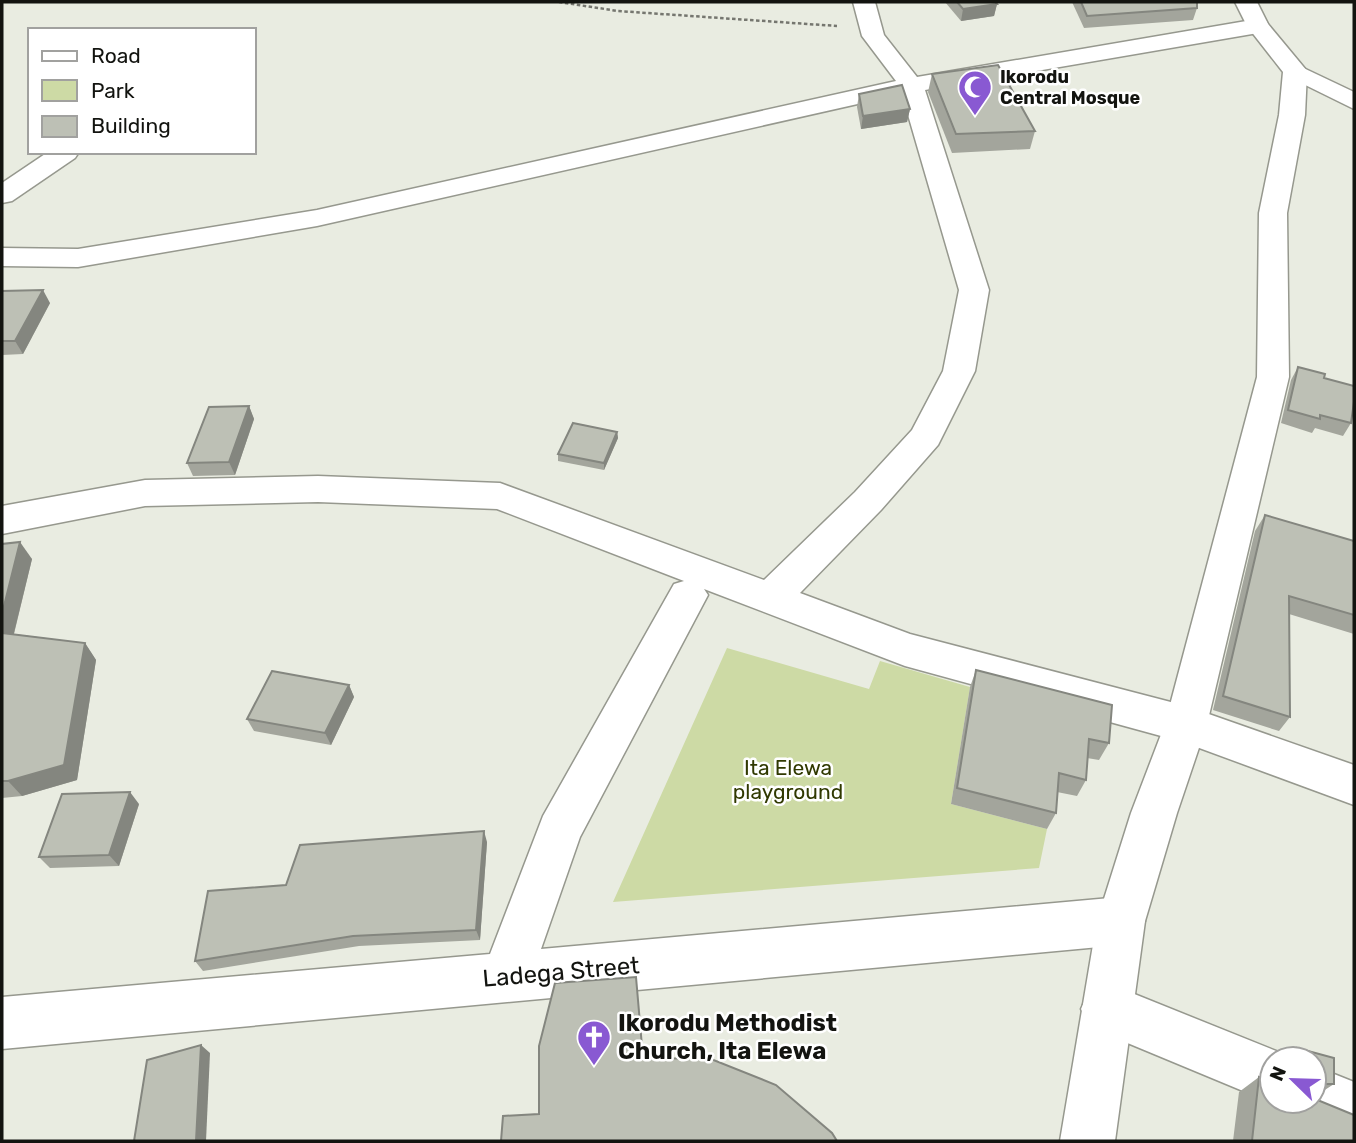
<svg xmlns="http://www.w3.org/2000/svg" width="1356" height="1143" font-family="Rubik,sans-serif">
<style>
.green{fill:#cddaa5}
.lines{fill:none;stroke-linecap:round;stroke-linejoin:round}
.minor-casing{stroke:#96988e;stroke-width:3}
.major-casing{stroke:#96988e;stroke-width:3}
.path{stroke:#75766f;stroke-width:2.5;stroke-dasharray:3.5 2.5;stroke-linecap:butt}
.minor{fill:#fff;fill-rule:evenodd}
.major{fill:#fff;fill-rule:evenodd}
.wall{fill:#a3a59c}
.shaded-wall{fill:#84867f}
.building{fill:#bdc0b5;stroke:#84867f;stroke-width:2}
.labels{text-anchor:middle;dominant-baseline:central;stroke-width:5;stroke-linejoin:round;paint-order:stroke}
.far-poi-label{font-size:18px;font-weight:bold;fill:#131410;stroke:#fff;text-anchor:start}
.park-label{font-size:21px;fill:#303900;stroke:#fff}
.near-street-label{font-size:24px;fill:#131410;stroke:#fff}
.near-poi-label{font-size:24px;font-weight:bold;fill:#131410;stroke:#fff;text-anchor:start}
</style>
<rect width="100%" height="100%" fill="#e9ece1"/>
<polygon class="green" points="727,648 869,689 880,661 970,687 951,804 1047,829 1039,868 613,902"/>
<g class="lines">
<g class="minor-casing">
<g id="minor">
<polygon points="853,2 875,2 884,35 917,77 1258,19 1266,21 1269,26 1266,31 1258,33 925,90 989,290 975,371 938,445 881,510 800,593 910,634 1186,706 1354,765 1354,805 1183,742 905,666 704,589 708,595 580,837 541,949 1121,897 1138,904 1145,921 1138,938 1121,945 2,1049 2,997 490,954 543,816 674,584 684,581 497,509 318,502 145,506 2,534 2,506 145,480 318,476 500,483 764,580 855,492 912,430 943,371 959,290 902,94 317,226 78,267 2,266 2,248 78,249 317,210 896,81 862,36"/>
<polygon points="1295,64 1354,92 1354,109 1287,76 1283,71 1287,66"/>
<polygon points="48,152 79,152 75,158 12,201 2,203 2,183"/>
<polygon points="1107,983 1291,1057 1272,1059 1272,1101 1276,1101 1272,1103 1089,1027 1081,1009 1089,991"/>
<polygon points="1314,1066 1354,1082 1354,1136 1295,1112 1290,1101 1314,1101"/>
</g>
</g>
<g class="major-casing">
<polygon id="major" points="1235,2 1257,2 1268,24 1307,71 1305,115 1287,213 1289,377 1207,724 1177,813 1145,921 1115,1141 1060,1141 1097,921 1131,813 1165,724 1257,377 1259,213 1279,115 1283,72 1247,26"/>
</g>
<polyline class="path" points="559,2 618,11 837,26"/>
<use href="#minor" class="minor"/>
<use href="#major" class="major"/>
</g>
<g class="wall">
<polygon points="945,2 995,2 997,4 994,16 961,21"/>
<polygon points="1072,2 1197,2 1197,8 1193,20 1084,28"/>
<polygon points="932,74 1035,131 1030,149 952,153 928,92"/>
<polygon points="859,94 910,109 907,122 861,129 857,107"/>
<polygon points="2,291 50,303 23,354 2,355"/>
<polygon points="1298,367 1324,378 1351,423 1343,436 1315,428 1312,433 1281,423 1291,380"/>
<polygon points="249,406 254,419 235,475 193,476 187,463"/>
<polygon points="617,432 618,438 604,470 558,461 558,454"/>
<polygon points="1265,515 1354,541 1354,634 1289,614 1290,717 1279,731 1213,710 1255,531"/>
<polygon points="2,544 32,559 14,634 85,643 96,660 77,780 22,796 2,798"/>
<polygon points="976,670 1109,743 1099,760 1087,758 1086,780 1077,796 1057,792 1056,813 1047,829 951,804 970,687"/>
<polygon points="349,685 354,697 331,745 254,731 247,719"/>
<polygon points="139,804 119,866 50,868 39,857"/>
<polygon points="487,842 480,940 359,946 203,971 195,961 286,885"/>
<polygon points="1297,1048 1334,1058 1334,1084 1314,1097 1315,1099 1354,1115 1354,1141 1233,1141 1239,1092 1259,1077 1272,1083 1272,1101 1314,1101 1314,1059 1282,1059"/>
</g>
<g class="shaded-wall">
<polygon points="997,4 994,16 961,21 963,9"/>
<polygon points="910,109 907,122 861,129 863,116"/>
<polygon points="43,290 50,303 23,354 15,341"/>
<polygon points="249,406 254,419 235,475 229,462"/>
<polygon points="617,432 618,438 604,470 604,463"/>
<polygon points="20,542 32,559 10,649 2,638 2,614"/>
<polygon points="85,643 96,660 77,780 22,796 8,781"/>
<polygon points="349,685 354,697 331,745 325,733"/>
<polygon points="130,792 139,804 119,866 109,855"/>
<polygon points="484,831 487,842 480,940 476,930"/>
<polygon points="201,1045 210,1053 206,1141 196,1141"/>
</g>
<g class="building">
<polygon points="957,2 995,2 997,4 963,9"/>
<polygon points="1081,2 1197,2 1197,8 1087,16"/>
<polygon points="998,65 1035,131 956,134 932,74"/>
<polygon points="902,85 910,109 863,116 859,94"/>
<polygon points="43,290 15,341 2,341 2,291"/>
<polygon points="1298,367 1325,374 1324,378 1354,386 1354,402 1351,423 1320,415 1320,419 1288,410"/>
<polygon points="249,406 229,462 187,463 209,407"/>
<polygon points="573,423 617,432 604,463 558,454"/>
<polygon points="1265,515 1354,541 1354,615 1289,596 1290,717 1223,696"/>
<polygon points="20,542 2,614 2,544"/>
<polygon points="2,633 85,643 64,765 8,781 2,781"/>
<polygon points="976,670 1112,705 1109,743 1089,739 1086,780 1059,773 1056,813 957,788"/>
<polygon points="272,671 349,685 325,733 247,719"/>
<polygon points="130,792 109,855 39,857 62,794"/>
<polygon points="484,831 476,930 353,936 195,961 208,891 286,885 300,845"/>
<polygon points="636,977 643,1058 711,1059 776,1085 832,1133 837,1141 501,1141 503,1116 539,1114 539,1046 555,983"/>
<polygon points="201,1045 196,1141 134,1141 147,1060"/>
<polygon points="1297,1048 1334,1058 1334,1084 1314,1084 1314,1059 1297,1059"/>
<polygon points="1259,1077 1272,1083 1272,1101 1314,1101 1314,1096 1315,1099 1354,1115 1354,1141 1252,1141"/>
</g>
<defs>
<g id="mosque-pin" transform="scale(1.75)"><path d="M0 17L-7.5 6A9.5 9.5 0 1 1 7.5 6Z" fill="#8959d2" stroke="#fff"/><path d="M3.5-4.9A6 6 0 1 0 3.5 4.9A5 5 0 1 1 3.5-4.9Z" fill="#fff"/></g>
<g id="church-pin" transform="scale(1.75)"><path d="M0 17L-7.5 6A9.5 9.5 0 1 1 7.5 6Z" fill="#8959d2" stroke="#fff"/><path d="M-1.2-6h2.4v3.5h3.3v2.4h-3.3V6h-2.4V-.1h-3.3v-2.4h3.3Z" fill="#fff"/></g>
</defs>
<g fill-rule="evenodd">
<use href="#mosque-pin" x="975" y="87"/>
<use href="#church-pin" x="594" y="1037"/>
</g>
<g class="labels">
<g class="far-poi-label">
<text x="1000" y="77">Ikorodu<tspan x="1000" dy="21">Central Mosque</tspan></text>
</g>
<g class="park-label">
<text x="788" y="767">Ita Elewa<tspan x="788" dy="24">playground</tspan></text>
</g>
<g class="near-street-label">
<text transform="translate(561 972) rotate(-5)">Ladega Street</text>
</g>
<g class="near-poi-label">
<text x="618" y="1023">Ikorodu Methodist<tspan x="618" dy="28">Church, Ita Elewa</tspan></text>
</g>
</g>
<rect width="1356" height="1143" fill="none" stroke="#131410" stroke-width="7"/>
<rect x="28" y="28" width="228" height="126" fill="#ffffff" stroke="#a1a19f" stroke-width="2"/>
<rect x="42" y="51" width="35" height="10" fill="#ffffff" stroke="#a1a19f" stroke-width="2"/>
<text x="91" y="63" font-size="21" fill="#131410">Road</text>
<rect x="42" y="80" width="35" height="21" fill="#cddaa5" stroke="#a1a19f" stroke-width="2"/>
<text x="91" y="98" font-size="21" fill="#131410">Park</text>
<rect x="42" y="116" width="35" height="21" fill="#bdc0b5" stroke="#a1a19f" stroke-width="2"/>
<text x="91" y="133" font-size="21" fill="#131410">Building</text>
<g transform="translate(1293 1080) rotate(293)"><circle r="33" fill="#ffffff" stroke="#a1a19f" stroke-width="2"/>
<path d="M0-5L12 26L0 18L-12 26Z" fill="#8959d2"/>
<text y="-10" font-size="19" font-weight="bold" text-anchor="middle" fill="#131410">N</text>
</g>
</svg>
